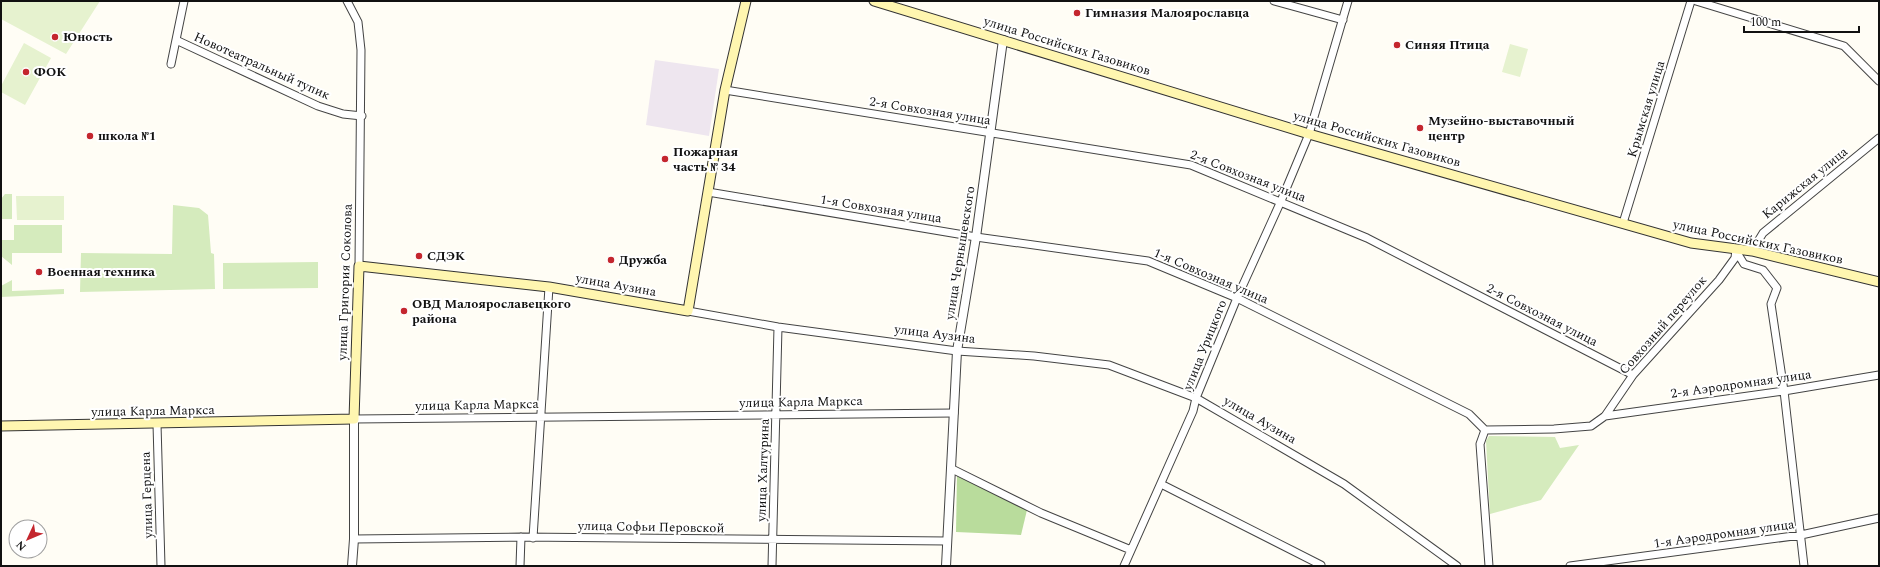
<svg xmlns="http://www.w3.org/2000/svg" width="1880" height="567" viewBox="0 0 1880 567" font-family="Spectral,serif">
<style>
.industrial{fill:#eee6ef}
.green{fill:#d5ebbd}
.forest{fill:#b9dc9c}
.pitch{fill:#e6f2cf}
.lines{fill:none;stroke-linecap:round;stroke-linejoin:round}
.minor-casing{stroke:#444;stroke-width:9}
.tertiary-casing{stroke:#444;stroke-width:10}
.secondary-casing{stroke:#333;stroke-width:11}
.minor{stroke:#fff;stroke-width:7}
.tertiary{stroke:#fff;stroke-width:8}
.secondary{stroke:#fff6b0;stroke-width:9}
.poi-dot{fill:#c4262e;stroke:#fff;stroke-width:1.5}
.labels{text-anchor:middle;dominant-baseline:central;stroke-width:4;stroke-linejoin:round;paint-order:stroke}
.poi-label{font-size:13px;font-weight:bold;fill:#111;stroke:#fff;text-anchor:start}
.street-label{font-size:13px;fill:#111;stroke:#fff}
</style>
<rect width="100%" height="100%" fill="#fffdf5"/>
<!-- industrial -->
<path class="industrial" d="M655,60L719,69L709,136L646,125Z"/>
<!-- green -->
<path class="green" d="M5,194H12V219H1V199Z
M173,205L199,208L208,215L211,253L214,254L215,289L80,292L81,253L172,254Z
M14,225H62V253H12V265L1,256V240H14Z
M318,262V288L223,289V263Z
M12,280V291L64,289V294L1,297V286Z
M1489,436L1555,437L1560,448L1579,445L1541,500L1490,514L1486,441Z"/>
<!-- forest -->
<path class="forest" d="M957,475L1027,510L1021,535L956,532Z"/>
<!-- pitch -->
<path class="pitch" d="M1,1H100L66,54L1,19Z
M24,43L51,58L25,105L1,92V86Z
M1510,44L1528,49L1520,77L1502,72Z
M16,196H64V220H17Z"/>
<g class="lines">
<!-- minor casing -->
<g class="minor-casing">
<path id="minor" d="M347,1L358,22L361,50L359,266
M1274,1L1343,20
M1696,1L1844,46L1879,81
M176,40L318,106L343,114L362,116
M171,64L184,1
M725,90L1191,165L1367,238L1633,375
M708,192L976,237L1148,261L1237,298L1469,414L1485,430L1554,429L1591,426L1605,416L1633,375L1719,280L1735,258L1736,249
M1623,223L1691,1
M1736,251L1744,264L1763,270L1777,288L1771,304L1784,391L1804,566
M1752,251L1763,233L1879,138
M688,311L778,327L957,351L1034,356L1109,365L1196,398L1344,484L1457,566
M1605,416L1784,391L1879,375
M354,419L954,413
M157,424L161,566
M1485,430L1480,444L1489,566
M952,469L1041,513L1131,550
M1161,484L1321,565
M533,538L549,287
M354,539L521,537L947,541
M520,566L521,537
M772,566L778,327
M1124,566L1193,411L1196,398L1237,298L1281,201L1309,134L1348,1
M1570,566L1801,535L1879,518"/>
</g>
<!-- tertiary casing -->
<g class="tertiary-casing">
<path id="tertiary" d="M352,566L354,539V419
M946,566L957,351L976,237L1003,40"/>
</g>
<!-- secondary casing -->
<g class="secondary-casing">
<path id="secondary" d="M874,1L1309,134L1691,243L1752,251L1879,282
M1,426L354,419L359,266L549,287L688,311L725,90L746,1"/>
</g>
<!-- minor -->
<use href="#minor" class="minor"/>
<!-- tertiary -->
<use href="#tertiary" class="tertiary"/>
<!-- secondary -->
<use href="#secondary" class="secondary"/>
</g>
<!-- markers -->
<g class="poi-dot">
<circle cx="1077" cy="13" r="4"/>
<circle cx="55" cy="37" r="4"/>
<circle cx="1397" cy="45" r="4"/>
<circle cx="26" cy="72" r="4"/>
<circle cx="1420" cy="128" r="4"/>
<circle cx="90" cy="136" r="4"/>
<circle cx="665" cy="159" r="4"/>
<circle cx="419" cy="256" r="4"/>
<circle cx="611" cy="260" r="4"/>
<circle cx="39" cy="272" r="4"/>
<circle cx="404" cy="311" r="4"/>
</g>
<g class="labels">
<!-- poi labels -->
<g class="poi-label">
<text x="1085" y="13">Гимназия Малоярославца</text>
<text x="63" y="37">Юность</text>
<text x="1405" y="45">Синяя Птица</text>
<text x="34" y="72">ФОК</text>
<text x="1428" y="121">Музейно-выставочный<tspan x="1428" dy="15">центр</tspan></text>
<text x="98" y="136">школа №1</text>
<text x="673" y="152">Пожарная<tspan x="673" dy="15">часть № 34</tspan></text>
<text x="427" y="256">СДЭК</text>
<text x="619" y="260">Дружба</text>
<text x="47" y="272">Военная техника</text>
<text x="412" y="304">ОВД Малоярославецкого<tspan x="412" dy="15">района</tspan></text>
</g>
<!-- street labels -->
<g class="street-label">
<text transform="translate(1067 46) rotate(17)">улица Российских Газовиков</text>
<text transform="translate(262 66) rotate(24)">Новотеатральный тупик</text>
<text transform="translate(1646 109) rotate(-73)">Крымская улица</text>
<text transform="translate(930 111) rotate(9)">2-я Совхозная улица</text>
<text transform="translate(1377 139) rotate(16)">улица Российских Газовиков</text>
<text transform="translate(1248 176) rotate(21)">2-я Совхозная улица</text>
<text transform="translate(1805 183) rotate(-39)">Карижская улица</text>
<text transform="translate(881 209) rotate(9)">1-я Совхозная улица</text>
<text transform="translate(1758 242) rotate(12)">улица Российских Газовиков</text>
<text transform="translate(960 253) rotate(-81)">улица Чернышевского</text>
<text transform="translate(1211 276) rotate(23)">1-я Совхозная улица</text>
<text transform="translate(345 282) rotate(-88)">улица Григория Соколова</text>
<text transform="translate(616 285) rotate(10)">улица Аузина</text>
<text transform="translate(1542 315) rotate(27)">2-я Совхозная улица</text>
<text transform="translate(1663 325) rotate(-49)">Совхозный переулок</text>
<text transform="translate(935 334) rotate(7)">улица Аузина</text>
<text transform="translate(1205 345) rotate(-68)">улица Урицкого</text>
<text transform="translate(1741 384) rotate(-8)">2-я Аэродромная улица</text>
<text transform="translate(801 402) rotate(-1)">улица Карла Маркса</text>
<text transform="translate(477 405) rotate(-1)">улица Карла Маркса</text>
<text transform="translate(153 411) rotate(-1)">улица Карла Маркса</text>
<text transform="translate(1260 420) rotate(30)">улица Аузина</text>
<text transform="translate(763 470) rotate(-88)">улица Халтурина</text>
<text transform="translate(147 495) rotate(-92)">улица Герцена</text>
<text transform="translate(651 527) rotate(1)">улица Софьи Перовской</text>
<text transform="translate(1724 534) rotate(-8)">1-я Аэродромная улица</text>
</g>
</g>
<!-- border -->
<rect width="1880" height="567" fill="none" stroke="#111111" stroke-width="4"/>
<!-- north arrow -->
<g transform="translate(28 539) rotate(226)"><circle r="19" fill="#ffffff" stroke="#a0a0a0"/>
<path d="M0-3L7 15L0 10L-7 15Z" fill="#c4262e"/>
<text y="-6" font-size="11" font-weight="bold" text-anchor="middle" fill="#111111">N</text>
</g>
<!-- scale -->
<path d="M1744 26v6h115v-6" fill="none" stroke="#111111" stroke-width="2"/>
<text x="1750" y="26" font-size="12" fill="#111111" stroke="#ffffff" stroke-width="3" paint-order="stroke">100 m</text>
</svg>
